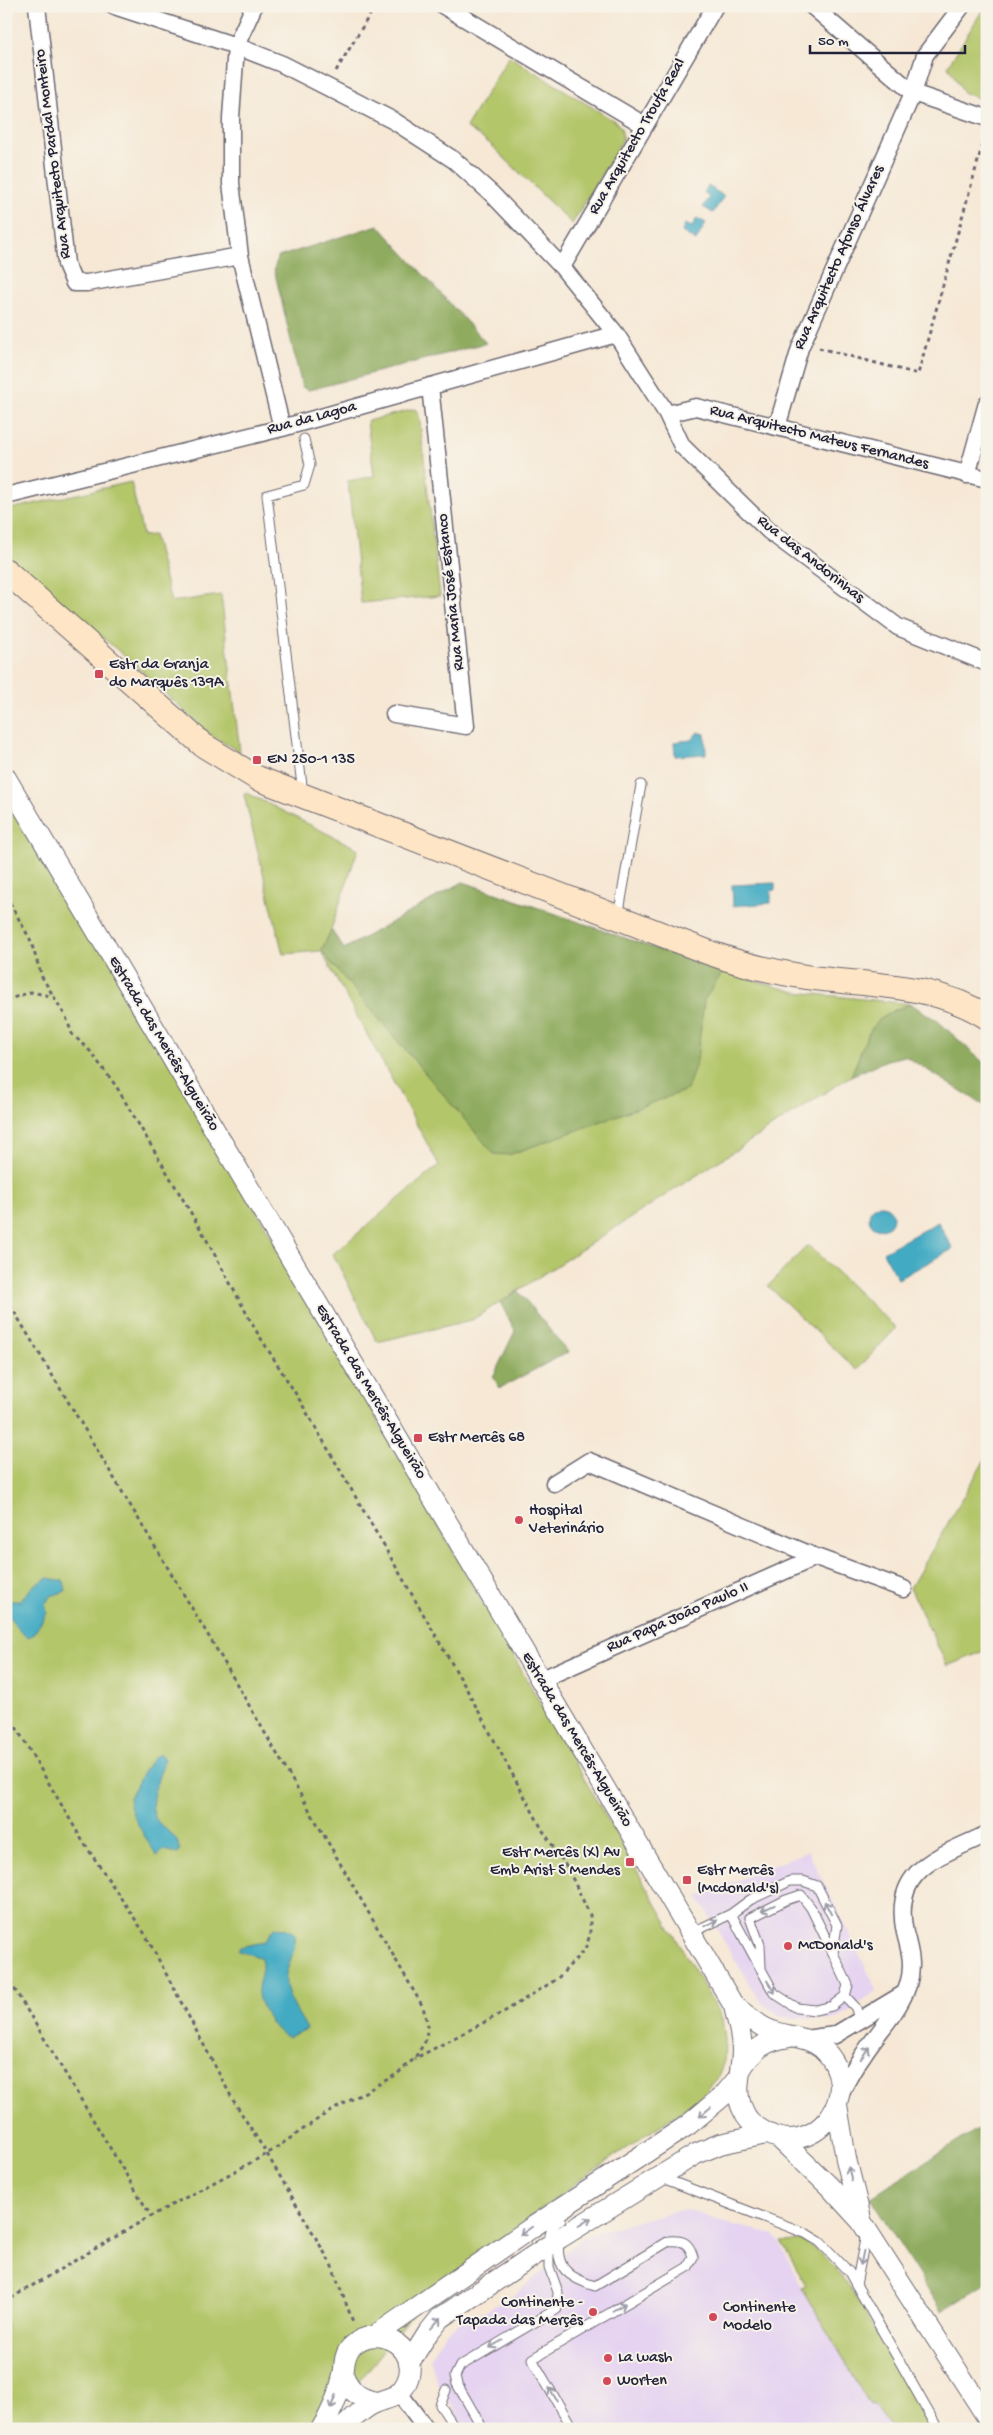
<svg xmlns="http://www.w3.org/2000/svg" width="993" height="2435" viewBox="0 0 993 2435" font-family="'Gochi Hand',sans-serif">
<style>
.built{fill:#e5d3f1}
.green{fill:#b4c66a;stroke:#6b7452}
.forest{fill:#8fab5e;stroke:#58664c}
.water{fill:#43abc3;stroke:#32667f}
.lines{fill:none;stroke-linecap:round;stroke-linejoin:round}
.service-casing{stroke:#6c6771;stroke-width:11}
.minor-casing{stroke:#6c6771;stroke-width:19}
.tertiary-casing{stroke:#6c6771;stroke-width:22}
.secondary-casing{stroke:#6c6771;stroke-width:26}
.path{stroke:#6c6771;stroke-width:3;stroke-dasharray:4 4;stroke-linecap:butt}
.service{stroke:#fff;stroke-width:9}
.minor{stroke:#fff;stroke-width:16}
.tertiary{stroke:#fff;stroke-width:20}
.secondary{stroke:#fde5c5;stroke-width:24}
.oneway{stroke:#9c9ca7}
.poi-dot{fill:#d1495b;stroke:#f7f3e8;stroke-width:2}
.labels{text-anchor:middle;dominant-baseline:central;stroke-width:4;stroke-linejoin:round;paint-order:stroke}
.street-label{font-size:16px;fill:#22223b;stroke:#f7f3e8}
.poi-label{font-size:16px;fill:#22223b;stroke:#f7f3e8;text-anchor:start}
</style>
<rect width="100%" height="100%" fill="#f7f3e8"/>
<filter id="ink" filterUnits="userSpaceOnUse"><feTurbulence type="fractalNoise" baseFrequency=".02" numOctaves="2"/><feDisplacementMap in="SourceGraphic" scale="10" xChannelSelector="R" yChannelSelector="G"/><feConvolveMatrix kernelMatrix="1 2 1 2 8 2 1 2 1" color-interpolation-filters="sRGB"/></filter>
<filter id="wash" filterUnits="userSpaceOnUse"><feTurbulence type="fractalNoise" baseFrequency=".0096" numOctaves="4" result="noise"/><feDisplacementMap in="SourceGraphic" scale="20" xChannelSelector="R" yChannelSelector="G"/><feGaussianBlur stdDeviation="1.12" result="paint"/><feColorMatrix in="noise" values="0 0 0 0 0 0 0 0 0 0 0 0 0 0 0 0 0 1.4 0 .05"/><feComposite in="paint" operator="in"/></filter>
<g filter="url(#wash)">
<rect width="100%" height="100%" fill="#f6e8d5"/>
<!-- built -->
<path class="built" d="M808,1851L877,1990L849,2011L833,2020L782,2017L764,2005L752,1989L698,1897Z
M678,2210L692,2211L728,2224L775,2234L802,2288L873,2403L892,2429H465L438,2383L430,2359L445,2332L469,2316L490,2309L518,2292L585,2236Z"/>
<!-- green -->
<path class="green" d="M985,6H987V101L964,93L948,66Z
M509,56L616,122L621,128L623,139L572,224L489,143L466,127Z
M415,409L419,415L440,596L361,603L348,481L374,476L367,421Z
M131,482L143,536L154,535L171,602L221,595L240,752L210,735L136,666L6,555V510Z
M6,776L722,2018L725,2040L724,2061L717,2079L697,2101L598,2167L433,2289L321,2429H6Z
M245,792L358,849L331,930L344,949L463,882L723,972L796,992L911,1004C866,1018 868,1037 851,1076L472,1320L377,1342L333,1254L439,1165L321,951L283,954L244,795Z
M808,1245L896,1328L857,1370L768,1286Z
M987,1456V1650L947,1666L910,1588Z
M803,2241L825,2256L849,2286L932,2429H892L873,2404L870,2405L802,2288L806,2285L781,2242Z"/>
<!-- forest -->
<path class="forest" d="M378,225L486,343L309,390L302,387L274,269L278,257Z
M463,882L723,972L704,1000L697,1060L687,1090L509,1155L494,1154L321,951L331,930L344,949Z
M911,1004L938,1021L987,1066V1107L905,1056L887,1060L851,1076C868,1037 866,1018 911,1004Z
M518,1291L568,1352L500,1388L493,1377L515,1331L500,1302Z
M987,2123V2283L942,2311L870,2198Z"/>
<!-- water -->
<path class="water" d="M708,186L724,196L713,213L703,207L709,197L704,193Z
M697,218L706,223L696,241L682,232L685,224L692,227Z
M698,732L705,734L706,754L675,756L674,742L691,740Z
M775,883V890L771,891V903L733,906L732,885Z
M869 1217a12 12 0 1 1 24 0a12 12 0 1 1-24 0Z
M938,1222L953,1249L898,1279L883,1252Z
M48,1578L64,1581L66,1591L51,1596L45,1604L47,1613L33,1635L28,1637C18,1633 6,1614 6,1603L9,1601H20L34,1585Z
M160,1754L164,1759C160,1779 142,1808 161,1825C170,1833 177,1837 180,1849L178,1854L165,1850L156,1856C147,1837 130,1818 129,1797C139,1785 145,1760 160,1754Z
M274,1928L287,1929L295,1934C297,1948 289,1961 286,1975C283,1993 299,2014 307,2029L289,2037C278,2037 262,2010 259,1999C254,1985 267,1970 260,1957L238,1951L240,1947L264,1942Z"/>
</g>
<g filter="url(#ink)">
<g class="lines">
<!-- service casing -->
<g class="service-casing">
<path id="service" d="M303,794L267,495L304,485L310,465L304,439
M618,917L641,785
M691,1933L731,1914L750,1900L790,1881H803L817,1886L837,1925L833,1953L848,1985L845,1996L832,2006L816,2010L797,2008L774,1993L731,1914
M761,1967L760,1945L750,1918L786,1900L801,1895L811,1908L833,1953
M845,1996L856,2008L859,2021
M660,2177L805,2233L820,2242L849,2272L938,2429
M559,2241C555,2269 570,2278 595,2286L669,2241C684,2240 689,2243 693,2257L688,2267L532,2359L573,2429
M856,2285L866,2234
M446,2390L440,2405L456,2429
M483,2429L457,2384L455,2376L460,2366L557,2309L558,2292L549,2267V2239L552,2227L561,2219"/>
</g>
<!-- minor casing -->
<g class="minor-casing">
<path id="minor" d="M37,6L66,264L74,283H87L240,256
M114,6L236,46L282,64L394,121L454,160L492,194L562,267L616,334L667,414L682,446L769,531L898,627L987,663
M254,6L236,46L231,118V183L240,256L282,428
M444,6L644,125
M812,6L913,93L987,118
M562,267L715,6
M667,414L696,407L987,479
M777,427L800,348L913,93L925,55L962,6
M967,475L987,403
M6,496L282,428L616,334
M394,714L466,726L430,386
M554,1483L589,1461L816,1557
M540,1680L816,1557L904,1589
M805,2039L835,2035L905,1993
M840,2094C847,2081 854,2067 863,2055C878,2031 899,2012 908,1985C914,1966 910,1951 905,1933C891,1868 939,1857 987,1834
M399,2393L426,2429"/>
</g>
<!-- tertiary casing -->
<g class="tertiary-casing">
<path id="tertiary" d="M6,778L734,2006C737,2020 742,2035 742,2050C742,2071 733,2091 743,2110C746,2118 753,2125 760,2129C812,2166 870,2091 822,2048C806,2035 783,2037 765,2028C754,2022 744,2013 734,2006
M741,2069C753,2049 766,2040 789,2037
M837,2105L846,2159L861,2219
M779,2138L829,2186L861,2221L987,2417
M376,2335L531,2228L688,2125L724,2095L739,2077
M409,2363L428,2333L440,2318L560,2238L696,2154L720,2144L766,2134
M343,2375C351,2392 358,2398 376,2402
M321,2429C331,2414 339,2393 343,2376C345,2366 343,2356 351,2347C380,2318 426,2353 404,2387C397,2398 387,2398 375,2403C363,2408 352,2419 342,2429"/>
</g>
<!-- secondary casing -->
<g class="secondary-casing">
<path id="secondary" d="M6,571L203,745L257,778L710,953C741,964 773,972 806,977C868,986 932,982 987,1017"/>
</g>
<!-- path -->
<path class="path" d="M336,71L375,6
M819,348L918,374L985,136
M6,896L30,939L42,977L66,1017L72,1034L90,1051L116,1086L204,1235L255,1329L299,1399L466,1688L543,1831L567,1867L590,1915V1935L585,1949L557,1979L502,2013L414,2059
M6,1000L31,992L51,996
M6,1298L220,1655L423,2007L428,2026L425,2042L414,2059L397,2074L324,2115L267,2154L151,2216L6,2301
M6,1705L13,1722L82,1840L145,1934L233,2100L267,2154L331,2264L353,2322
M6,1975L151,2216"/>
<!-- service -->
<use href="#service" class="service"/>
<!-- minor -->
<use href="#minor" class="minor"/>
<!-- tertiary -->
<use href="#tertiary" class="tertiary"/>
<!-- secondary -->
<use href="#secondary" class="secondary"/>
</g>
<!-- one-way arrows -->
<defs><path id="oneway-shaft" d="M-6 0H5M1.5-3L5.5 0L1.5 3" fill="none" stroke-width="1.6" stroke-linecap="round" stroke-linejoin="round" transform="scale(1.25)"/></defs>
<g class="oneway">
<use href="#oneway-shaft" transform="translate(768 1908) rotate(155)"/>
<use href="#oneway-shaft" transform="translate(828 1908) rotate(-117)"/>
<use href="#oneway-shaft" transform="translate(711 1923) rotate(-26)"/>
<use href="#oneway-shaft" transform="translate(771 1987) rotate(58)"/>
<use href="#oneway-shaft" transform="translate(865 2053) rotate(-55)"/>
<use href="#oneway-shaft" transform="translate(705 2112) rotate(140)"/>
<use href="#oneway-shaft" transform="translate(850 2174) rotate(-104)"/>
<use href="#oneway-shaft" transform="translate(585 2222) rotate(-32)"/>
<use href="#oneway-shaft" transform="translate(526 2231) rotate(145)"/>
<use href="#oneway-shaft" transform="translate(862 2258) rotate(101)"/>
<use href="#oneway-shaft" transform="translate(619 2307) rotate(-30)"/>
<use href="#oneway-shaft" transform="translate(436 2323) rotate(-48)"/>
<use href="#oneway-shaft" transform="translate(496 2344) rotate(150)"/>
<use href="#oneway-shaft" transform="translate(553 2394) rotate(-121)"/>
<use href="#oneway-shaft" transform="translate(333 2402) rotate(110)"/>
</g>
</g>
<!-- markers -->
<g class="poi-dot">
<rect x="94" y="669" width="10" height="10" rx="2.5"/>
<rect x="252" y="755" width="10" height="10" rx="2.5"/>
<rect x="413" y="1433" width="10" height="10" rx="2.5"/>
<circle cx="519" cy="1520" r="5"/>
<rect x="625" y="1857" width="10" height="10" rx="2.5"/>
<rect x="682" y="1875" width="10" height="10" rx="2.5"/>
<circle cx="788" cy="1946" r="5"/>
<circle cx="593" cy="2312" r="5"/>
<circle cx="713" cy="2317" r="5"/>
<circle cx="608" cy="2358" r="5"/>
<circle cx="607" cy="2381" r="5"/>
</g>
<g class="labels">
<!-- street labels -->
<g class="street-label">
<text transform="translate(638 137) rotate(-60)">Rua Arquitecto Troufa Real</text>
<text transform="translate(54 154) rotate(-97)">Rua Arquitecto Pardal Monteiro</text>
<text transform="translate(840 258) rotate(-66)">Rua Arquitecto Afonso Álvares</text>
<text transform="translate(312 419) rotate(-15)">Rua da Lagoa</text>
<text transform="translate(819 438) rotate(14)">Rua Arquitecto Mateus Fernandes</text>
<text transform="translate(810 560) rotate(38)">Rua das Andorinhas</text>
<text transform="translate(452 592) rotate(-96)">Rua Maria José Estanco</text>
<text transform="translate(163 1044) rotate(59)">Estrada das Mercês-Algueirão</text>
<text transform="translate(370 1392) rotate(59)">Estrada das Mercês-Algueirão</text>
<text transform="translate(678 1618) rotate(-24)">Rua Papa João Paulo II</text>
<text transform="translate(576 1740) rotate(59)">Estrada das Mercês-Algueirão</text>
</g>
<!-- poi labels -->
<g class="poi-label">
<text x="109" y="665">Estr da Granja<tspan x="109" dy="18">do Marquês 139A</tspan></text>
<text x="267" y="760">EN 250-1 135</text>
<text x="428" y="1438">Estr Mercês 68</text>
<text x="529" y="1511">Hospital<tspan x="529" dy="18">Veterinário</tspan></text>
<text x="620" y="1853" text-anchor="end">Estr Mercês (X) Av<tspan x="620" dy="18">Emb Arist S Mendes</tspan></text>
<text x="697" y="1871">Estr Mercês<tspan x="697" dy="18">(Mcdonald's)</tspan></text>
<text x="798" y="1946">McDonald's</text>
<text x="583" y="2303" text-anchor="end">Continente -<tspan x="583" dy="18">Tapada das Merçês</tspan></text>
<text x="723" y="2308">Continente<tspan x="723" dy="18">Modelo</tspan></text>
<text x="618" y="2358">La wash</text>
<text x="617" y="2381">Worten</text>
</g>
</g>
<!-- margin -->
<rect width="993" height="2435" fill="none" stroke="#f7f3e8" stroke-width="25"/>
<!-- scale -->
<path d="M810 45v8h155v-8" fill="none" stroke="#22223b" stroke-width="2.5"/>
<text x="818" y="45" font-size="15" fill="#22223b" stroke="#f7f3e8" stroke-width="4" paint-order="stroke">50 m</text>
</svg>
